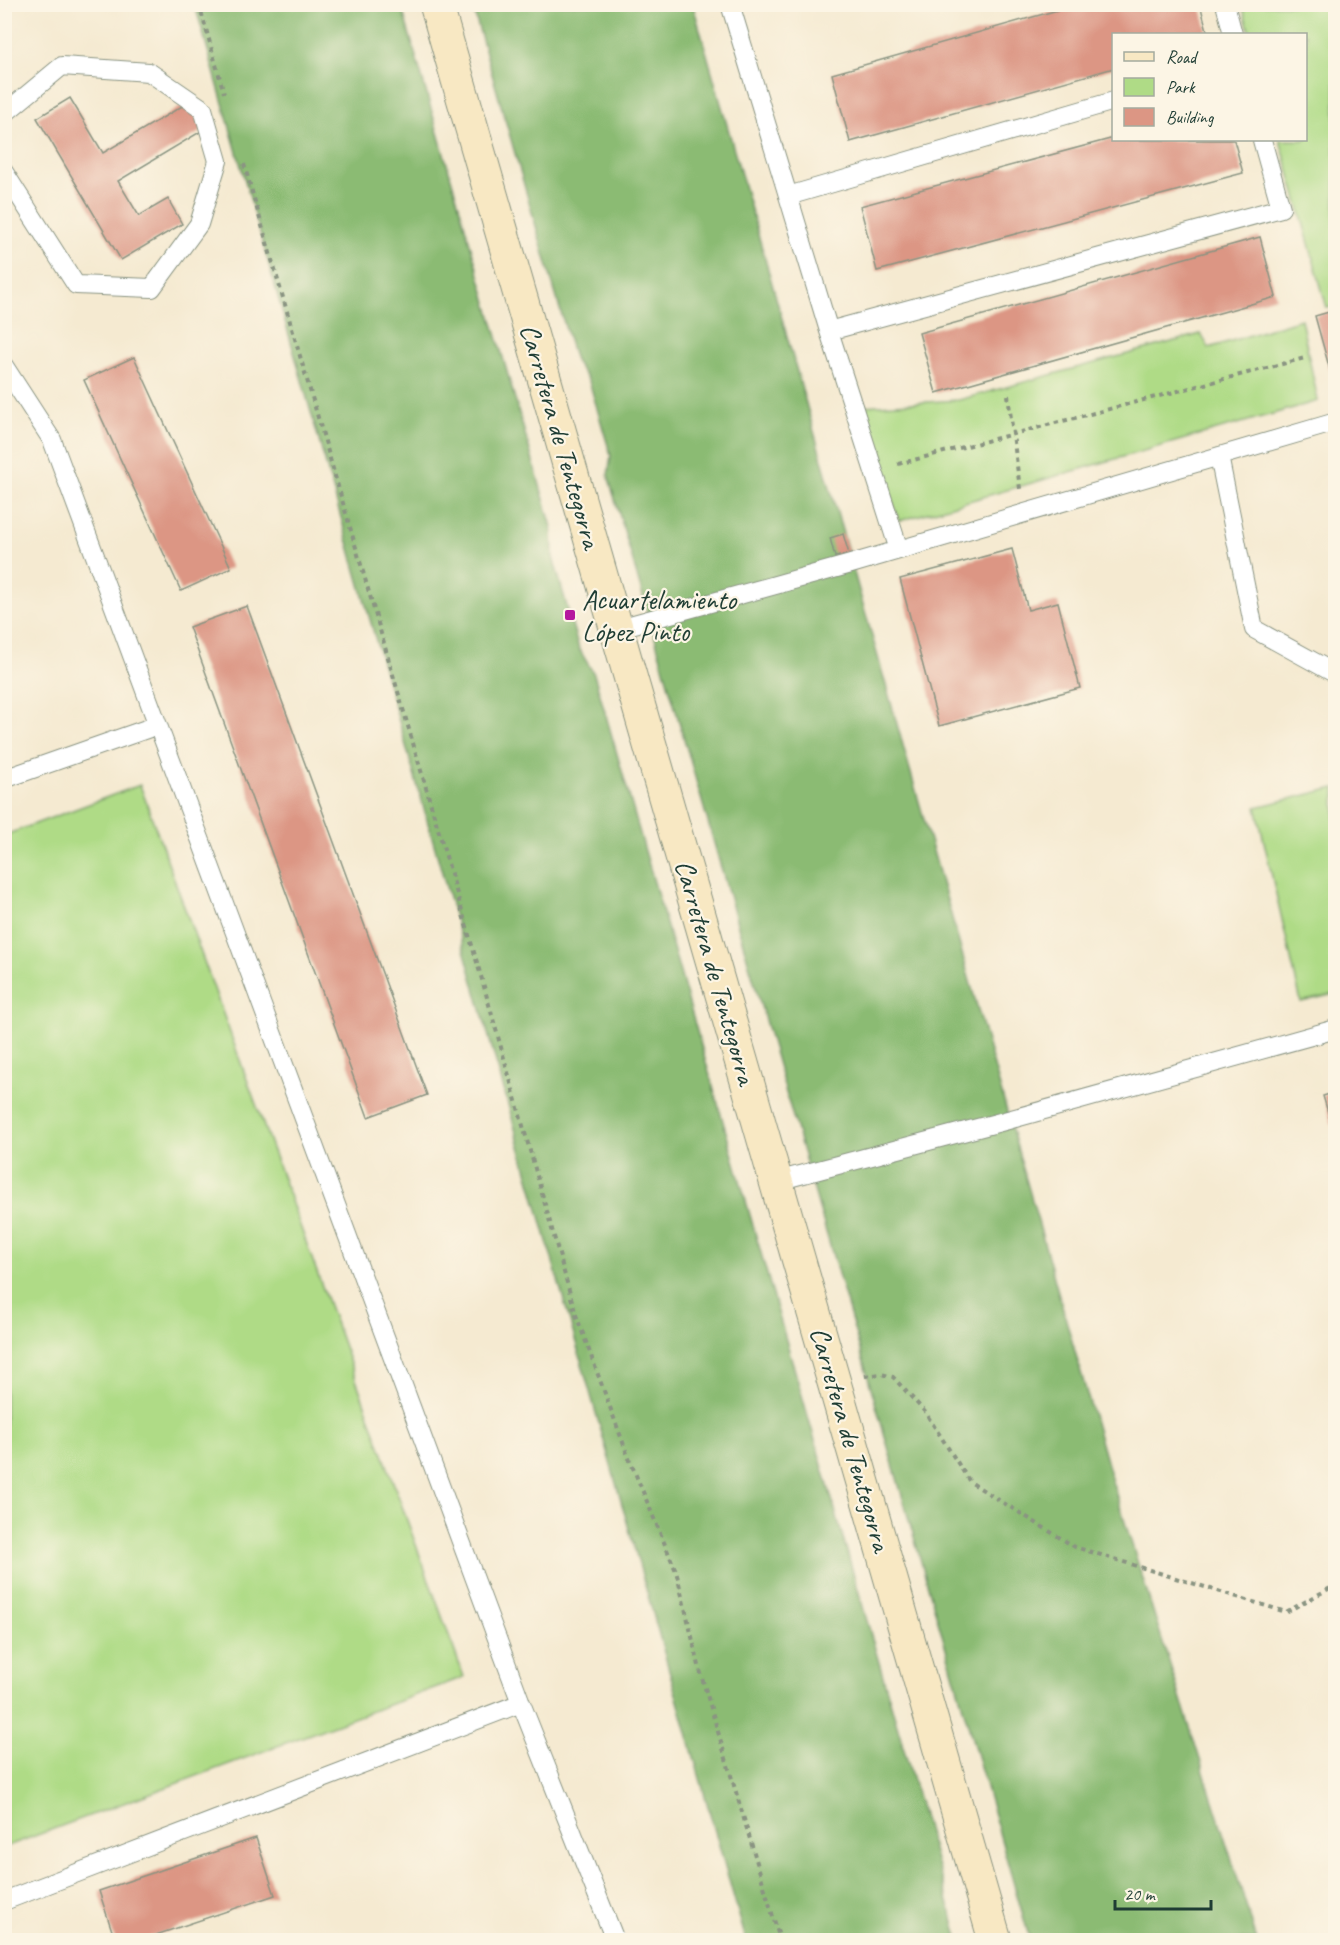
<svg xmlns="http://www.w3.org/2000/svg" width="1340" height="1945" viewBox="0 0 1340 1945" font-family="Caveat,sans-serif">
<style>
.green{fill:#afdb86;stroke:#678c5d;stroke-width:1.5}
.forest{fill:#8bbb73;stroke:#557c54;stroke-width:1.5}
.building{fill:#dc9684}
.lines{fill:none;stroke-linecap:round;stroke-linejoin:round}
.service-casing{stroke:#8a9482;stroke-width:20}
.secondary-casing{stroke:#8a9482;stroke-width:35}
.path{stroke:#8a9482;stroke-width:4;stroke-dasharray:4.5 4.5;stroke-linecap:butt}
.service{stroke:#fff;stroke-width:18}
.secondary{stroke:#f8e8c3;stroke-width:33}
.poi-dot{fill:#b5179e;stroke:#fcf5e5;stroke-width:2}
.labels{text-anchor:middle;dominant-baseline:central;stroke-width:4.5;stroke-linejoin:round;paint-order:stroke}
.street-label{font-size:28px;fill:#1f3d34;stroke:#fcf5e5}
.poi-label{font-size:28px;fill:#1f3d34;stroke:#fcf5e5;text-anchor:start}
</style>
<rect width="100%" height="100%" fill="#fcf5e5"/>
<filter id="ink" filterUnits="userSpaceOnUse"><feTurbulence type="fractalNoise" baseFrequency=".0167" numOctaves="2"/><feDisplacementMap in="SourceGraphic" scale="12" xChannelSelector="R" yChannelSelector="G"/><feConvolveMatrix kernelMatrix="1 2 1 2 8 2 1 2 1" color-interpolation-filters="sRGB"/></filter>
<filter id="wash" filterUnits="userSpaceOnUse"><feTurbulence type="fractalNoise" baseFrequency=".008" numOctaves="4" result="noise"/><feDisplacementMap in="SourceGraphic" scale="24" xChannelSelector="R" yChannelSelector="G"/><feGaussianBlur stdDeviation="1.35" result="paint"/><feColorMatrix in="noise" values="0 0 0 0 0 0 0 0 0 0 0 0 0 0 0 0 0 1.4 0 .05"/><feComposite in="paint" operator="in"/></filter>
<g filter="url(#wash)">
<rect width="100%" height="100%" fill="#f5ead1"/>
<!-- green -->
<path class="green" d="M1242,5H1335V306L1327,308L1280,140H1306V34H1250Z
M1301,319L1318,401L899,521L863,406L959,400L1201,334L1209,348Z
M140,785L464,1677L5,1847V835Z
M1335,788V994L1301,1002L1256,807Z"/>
<!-- forest -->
<path class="forest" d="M195,5H401L552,527L553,557L579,649L594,674L959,1940H746Z
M472,5H693L1110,1475L1257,1940H1030L608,475L611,456L589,381L575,361Z"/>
<g id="blocks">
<!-- building -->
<path class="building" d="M1079,4H1200L1208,34H1114V68L850,142L832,74Z
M70,98L103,153L189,102L205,129L118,181L139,216L168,199L182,224L121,260L37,118Z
M1114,138V140H1234L1243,173L877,271L860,206Z
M1260,237L1276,297L936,393L919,333Z
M1336,310V380L1333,381L1315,316Z
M134,357L231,568L181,591L84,380Z
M843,534L849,554L835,557L830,538Z
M1012,549L1028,610L1058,602L1080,688L939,726L900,579Z
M247,606L427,1095L368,1117L189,627Z
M1336,1092V1135H1335L1323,1096Z
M256,1838L275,1895L141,1940H115L99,1891Z"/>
</g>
</g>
<g filter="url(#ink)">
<use href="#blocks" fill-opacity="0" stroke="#8a9482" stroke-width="1.5"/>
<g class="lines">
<!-- service casing -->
<g class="service-casing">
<path id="service" d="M730,4L829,331L899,550
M1225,4L1233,34
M4,114L62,66L149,72L203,109L218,161L199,224L152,288L76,285L4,172
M788,196L1114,101
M829,331L1281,208L1262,140
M4,366L52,440L521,1703L615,1940
M1219,456L1254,629L1336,674
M616,629L851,564L1336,422
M4,779L158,725
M777,1181L1008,1120L1336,1029
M4,1901L521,1703"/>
</g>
<!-- secondary casing -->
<g class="secondary-casing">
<path id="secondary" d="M436,4L995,1940"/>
</g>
<!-- path -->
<path class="path" d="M199,4L224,93
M244,164L483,983L576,1315L628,1456L676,1571L702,1678L780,1940
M1008,395L1020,489
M898,464L1305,358
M865,1376L881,1374L893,1377L925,1412L970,1482L1075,1547L1286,1612L1336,1585"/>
<!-- service -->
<use href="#service" class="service"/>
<!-- secondary -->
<use href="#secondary" class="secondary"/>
</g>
</g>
<!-- markers -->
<rect class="poi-dot" x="564" y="609" width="12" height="12" rx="3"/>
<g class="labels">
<!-- street labels -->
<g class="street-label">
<text transform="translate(561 436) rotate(74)">Carretera de Tentegorra</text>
<text transform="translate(716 972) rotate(74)">Carretera de Tentegorra</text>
<text transform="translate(851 1439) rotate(74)">Carretera de Tentegorra</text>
</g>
<!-- poi labels -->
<g class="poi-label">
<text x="582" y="599">Acuartelamiento<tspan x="582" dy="32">López Pinto</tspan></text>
</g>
</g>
<!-- margin -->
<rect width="1340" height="1945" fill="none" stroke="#fcf5e5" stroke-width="24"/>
<!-- legend -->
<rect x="1112" y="33" width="195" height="108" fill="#fcf5e5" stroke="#a4ab9e" stroke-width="1.5"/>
<rect x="1124" y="52" width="30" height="9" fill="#f8e8c3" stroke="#a4ab9e" stroke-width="1.5"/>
<text x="1166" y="63" font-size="18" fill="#1f3d34">Road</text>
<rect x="1124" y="78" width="30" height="18" fill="#afdb86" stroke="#a4ab9e" stroke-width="1.5"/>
<text x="1166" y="93" font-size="18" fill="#1f3d34">Park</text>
<rect x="1124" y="108" width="30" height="18" fill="#dc9684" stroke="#a4ab9e" stroke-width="1.5"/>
<text x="1166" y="123" font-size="18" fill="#1f3d34">Building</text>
<!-- scale -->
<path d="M1115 1900v9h96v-9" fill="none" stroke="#1f3d34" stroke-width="3"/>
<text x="1124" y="1900" font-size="18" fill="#1f3d34" stroke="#fcf5e5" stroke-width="4.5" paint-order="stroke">20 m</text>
</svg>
